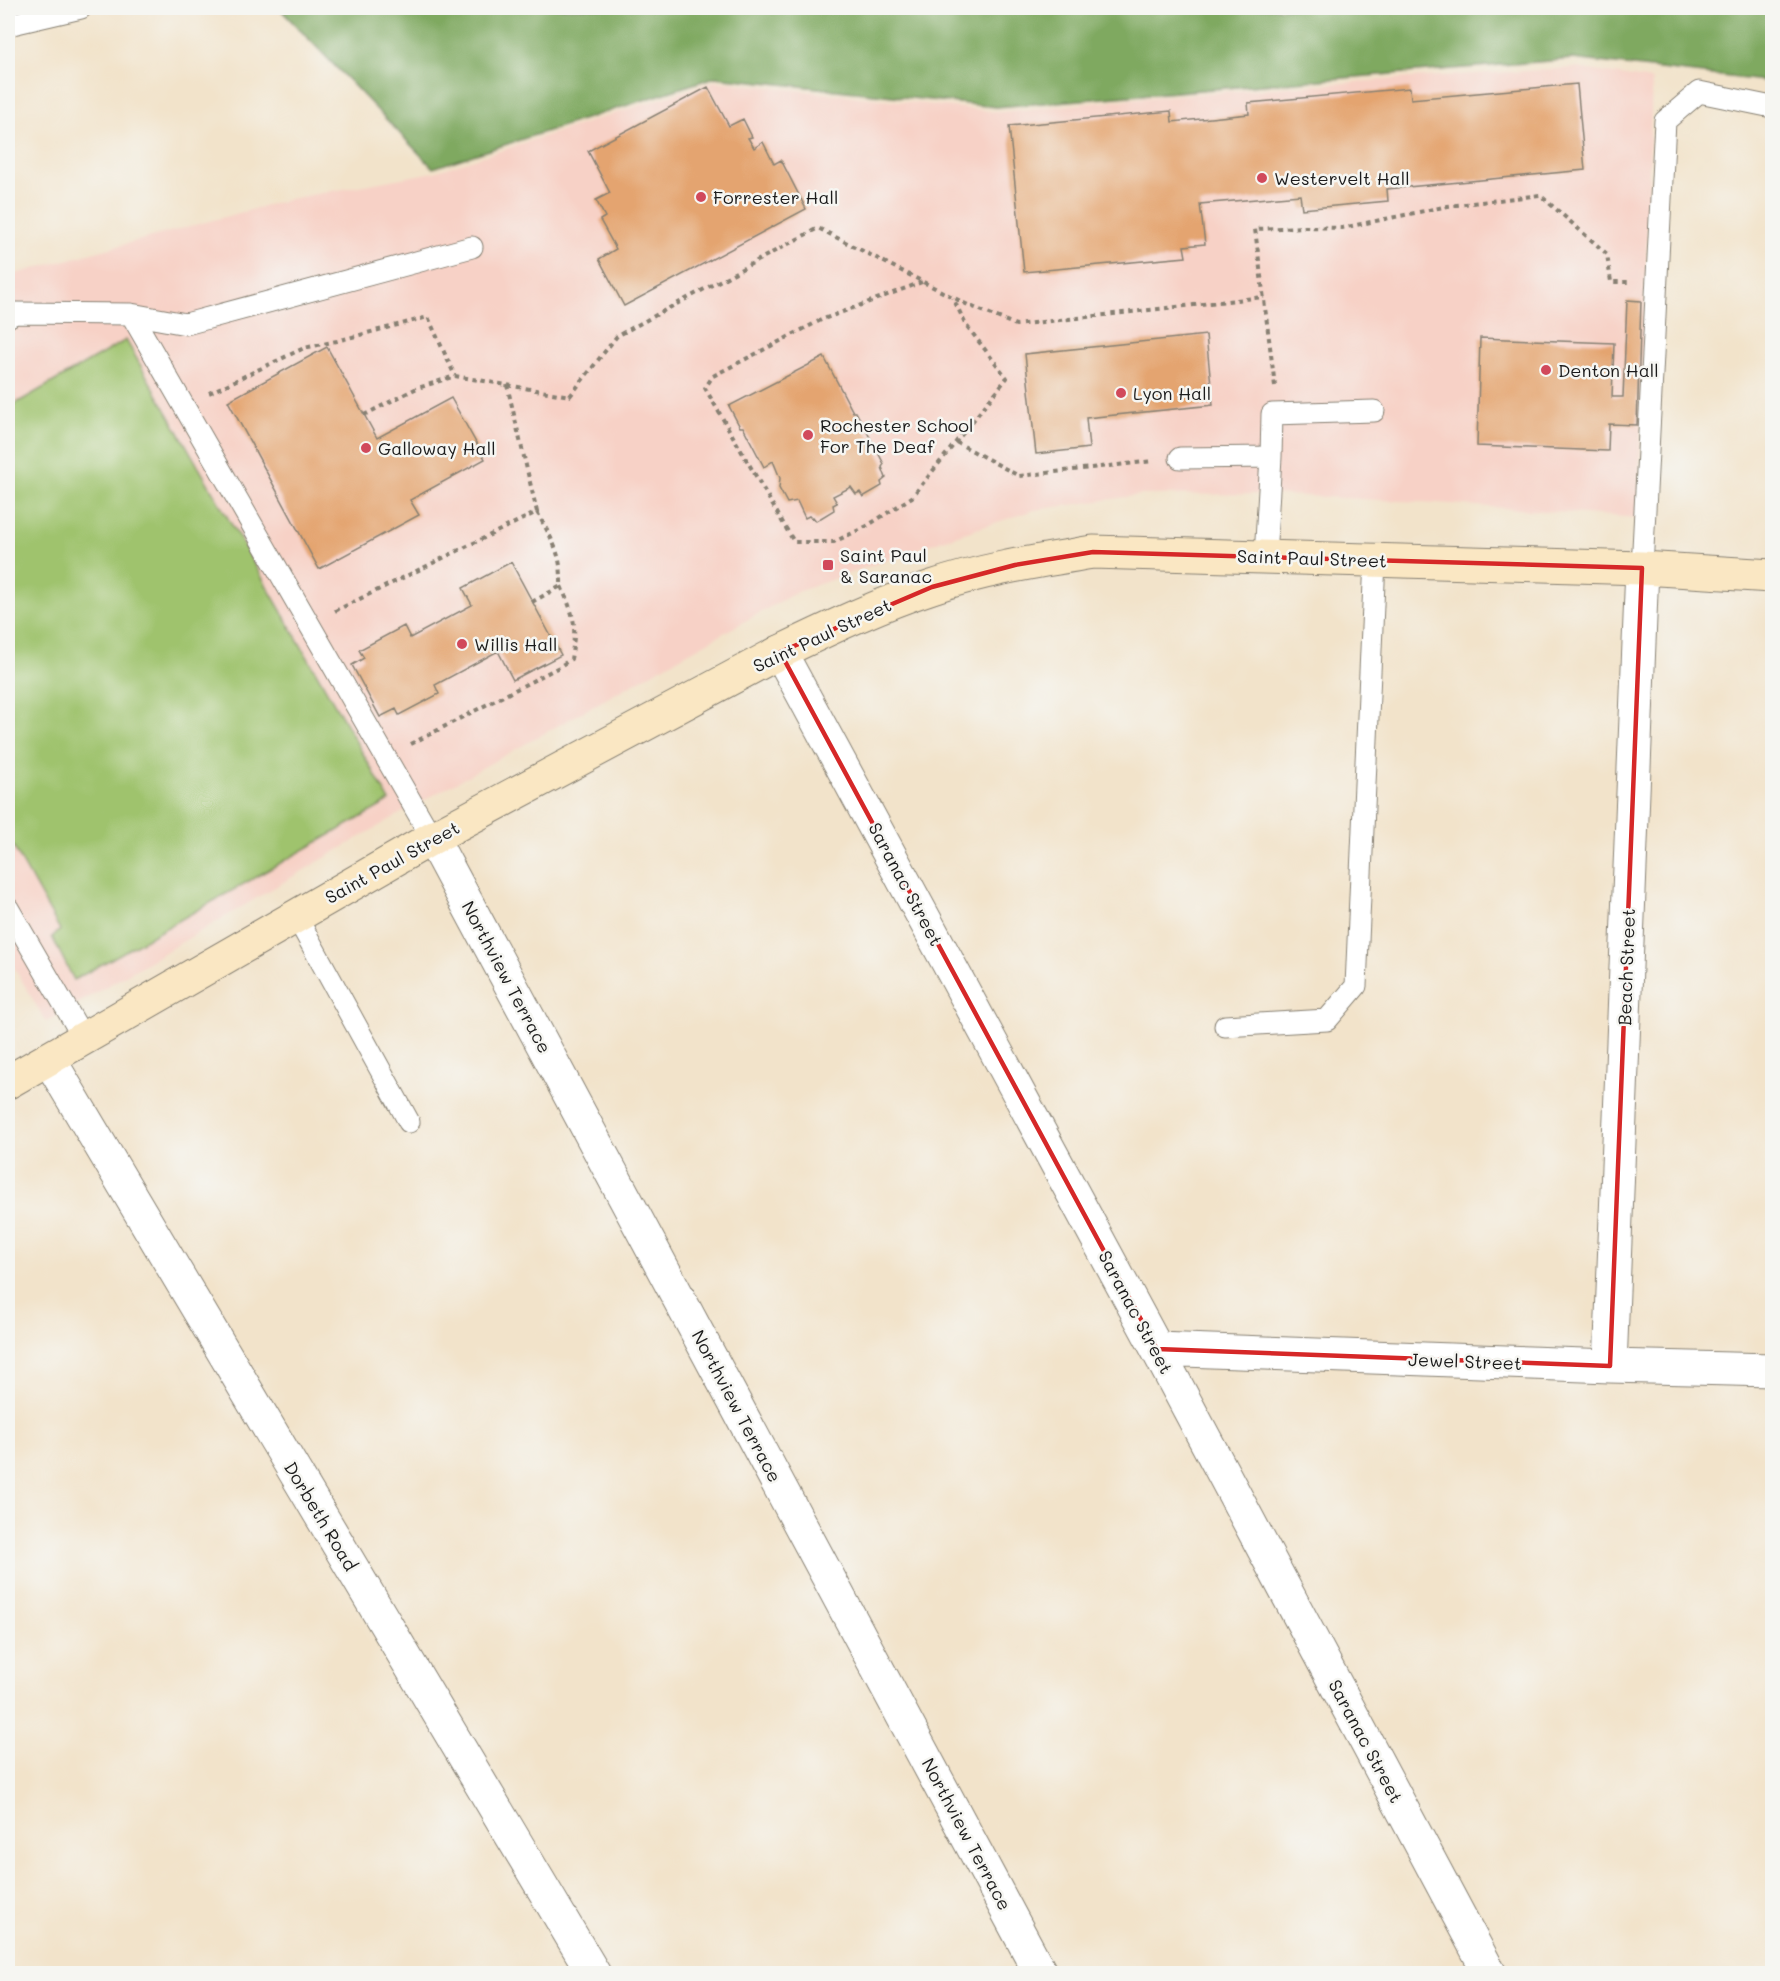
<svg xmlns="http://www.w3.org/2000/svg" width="1780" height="1981" viewBox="0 0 1780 1981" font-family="Mali,sans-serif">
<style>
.built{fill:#f7d1c6}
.green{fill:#9fc36d;stroke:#5e7044;stroke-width:1.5}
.forest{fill:#7fa960;stroke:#4e623e;stroke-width:1.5}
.building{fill:#e4a470}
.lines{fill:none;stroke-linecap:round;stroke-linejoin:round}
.service-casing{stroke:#878073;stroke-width:23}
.minor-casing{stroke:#878073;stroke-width:35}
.secondary-casing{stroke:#878073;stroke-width:35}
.path{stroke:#878073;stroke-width:4;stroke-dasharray:4.5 4.5;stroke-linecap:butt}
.service{stroke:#fff;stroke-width:21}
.minor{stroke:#fff;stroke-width:33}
.secondary{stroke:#fae7c3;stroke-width:33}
.marked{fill:none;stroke:#d62828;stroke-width:4.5;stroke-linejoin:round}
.poi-dot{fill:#d1495b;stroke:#f6f6f2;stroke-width:2}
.labels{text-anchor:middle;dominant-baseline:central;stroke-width:5;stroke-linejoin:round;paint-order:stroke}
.poi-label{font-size:18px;fill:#1c1c1c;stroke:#f6f6f2;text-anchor:start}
.street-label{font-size:18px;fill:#1c1c1c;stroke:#f6f6f2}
</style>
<rect width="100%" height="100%" fill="#f6f6f2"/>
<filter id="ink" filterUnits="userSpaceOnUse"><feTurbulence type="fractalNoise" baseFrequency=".0167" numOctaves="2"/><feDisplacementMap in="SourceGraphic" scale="12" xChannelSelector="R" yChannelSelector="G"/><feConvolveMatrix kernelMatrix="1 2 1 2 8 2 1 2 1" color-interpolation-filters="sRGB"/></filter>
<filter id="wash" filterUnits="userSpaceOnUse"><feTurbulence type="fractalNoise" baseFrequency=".008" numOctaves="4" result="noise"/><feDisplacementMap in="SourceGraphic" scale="24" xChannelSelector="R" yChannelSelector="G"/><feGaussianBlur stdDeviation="1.35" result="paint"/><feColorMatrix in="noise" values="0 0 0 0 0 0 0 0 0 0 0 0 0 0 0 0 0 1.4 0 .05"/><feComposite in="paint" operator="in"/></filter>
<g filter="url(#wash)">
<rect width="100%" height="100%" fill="#f2e3ca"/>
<!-- built -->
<path class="built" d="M1576,68L1652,80L1638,518L1438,503L1268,494L1140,495L1034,510L940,541L797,592L396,816L46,1022L8,957V276L290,199L434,172L715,81L1000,112L1140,98L1408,78Z"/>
<!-- green -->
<path class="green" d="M126,340L390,801L74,980L52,937L60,930L8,837V408Z"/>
<!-- forest -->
<path class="forest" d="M279,8H1772V82L1573,59L996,107L715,77L433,168Z"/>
<g id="blocks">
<!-- building -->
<path class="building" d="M1577,84L1585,170L1387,189L1388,201L1302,209L1300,195L1200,204L1205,244L1184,246L1186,257L1024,272L1009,126L1171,111L1172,122L1249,114L1248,103L1410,88L1411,99Z
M708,87L729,126L743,119L752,137L748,138L754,148L763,142L774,164L781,160L806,209L624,306L599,259L616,249L600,220L605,217L596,200L610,193L588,151Z
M1627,300L1641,301L1637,425L1609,424L1608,451L1477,446L1480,338L1614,343L1612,397H1623Z
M1206,335L1213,405L1086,418L1089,448L1036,454L1025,354Z
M327,347L377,438L451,398L485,459L410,500L419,515L319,569L228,401Z
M824,357L853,412H856L867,432L884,464L882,467L886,478L881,482L882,486L863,497L860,492L856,494L851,487L833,496L837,503L833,505L834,510L816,521L813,517L811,518L809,516L805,518L797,501L787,503L779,488L780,478L773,461L764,467L743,427H740L729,406Z
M511,562L561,655L513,680L498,651L435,685L439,694L399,715L396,709L380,717L352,665L364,658L359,650L404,626L410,638L472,605L463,588Z"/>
</g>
</g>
<g filter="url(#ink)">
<use href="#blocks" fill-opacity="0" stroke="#878073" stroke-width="1.5"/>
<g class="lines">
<!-- service casing -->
<g class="service-casing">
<path id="service" d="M8,25L81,8
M131,314L432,838
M8,317L15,313L131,314L186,324L472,247
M1180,458L1271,457L1272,414L1374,411
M1265,557L1271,457
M1642,568L1665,121L1699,92L1772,107
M8,908L84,1039
M296,916L409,1122
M1225,1026L1327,1020L1356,986L1375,560"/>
</g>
<!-- minor casing -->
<g class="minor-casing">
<path id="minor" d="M780,652L1157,1349L1490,1974
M432,838L1041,1974
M49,1059L594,1974
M1157,1349L1610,1366L1772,1370
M1610,1366L1642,568"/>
</g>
<!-- secondary casing -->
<g class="secondary-casing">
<path id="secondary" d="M8,1082L432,838L780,652C830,628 880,604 932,587C984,569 1039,561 1093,552L1642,568L1772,576"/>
</g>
<!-- path -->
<path class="path" d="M922,282L821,320L713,376L705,388L794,542H834L867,526L912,497L1007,378L966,325L953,298
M1275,386L1255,229L1305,227L1342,228L1448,206L1540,195L1607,254L1611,282H1628
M209,393L304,348L337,341L428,317L455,376
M364,415L415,389L455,376L570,396L617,336L818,228L968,305L1016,325L1264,297
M956,442L1019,476L1153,461
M532,602L561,586C562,553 552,540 537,512
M335,611L537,512L507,385
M411,744L559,667L571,659C577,624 575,618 561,586"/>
<!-- service -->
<use href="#service" class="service"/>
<!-- minor -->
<use href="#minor" class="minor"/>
<!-- secondary -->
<use href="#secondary" class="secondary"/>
</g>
</g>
<!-- marked area -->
<path class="marked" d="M1093,552L1642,568L1610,1366L1157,1349L780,652L932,587L1015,565Z"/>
<!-- markers -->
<g class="poi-dot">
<circle cx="1262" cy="178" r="6"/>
<circle cx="701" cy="197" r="6"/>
<circle cx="1546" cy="370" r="6"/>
<circle cx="1121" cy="393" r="6"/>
<circle cx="808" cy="435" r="6"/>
<circle cx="366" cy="448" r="6"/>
<rect x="822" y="559" width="12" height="12" rx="3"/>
<circle cx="462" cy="644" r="6"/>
</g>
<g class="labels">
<!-- poi labels -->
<g class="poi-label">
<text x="1274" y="178">Westervelt Hall</text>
<text x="713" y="197">Forrester Hall</text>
<text x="1558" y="370">Denton Hall</text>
<text x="1133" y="393">Lyon Hall</text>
<text x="820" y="425">Rochester School<tspan x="820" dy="21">For The Deaf</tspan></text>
<text x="378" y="448">Galloway Hall</text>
<text x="840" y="555">Saint Paul<tspan x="840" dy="21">&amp; Saranac</tspan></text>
<text x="474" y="644">Willis Hall</text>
</g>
<!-- street labels -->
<g class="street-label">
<text transform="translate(1312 558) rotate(2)">Saint Paul Street</text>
<text transform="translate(822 635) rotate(-25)">Saint Paul Street</text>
<text transform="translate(392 862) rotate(-29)">Saint Paul Street</text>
<text transform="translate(906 884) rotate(62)">Saranac Street</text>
<text transform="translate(1626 967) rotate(-88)">Beach Street</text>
<text transform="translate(507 977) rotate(62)">Northview Terrace</text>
<text transform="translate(1136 1312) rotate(62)">Saranac Street</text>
<text transform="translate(1465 1361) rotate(2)">Jewel Street</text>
<text transform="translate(737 1406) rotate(62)">Northview Terrace</text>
<text transform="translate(321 1516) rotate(59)">Dorbeth Road</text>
<text transform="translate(1366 1741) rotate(62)">Saranac Street</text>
<text transform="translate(967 1834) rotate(62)">Northview Terrace</text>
</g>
</g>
<!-- margin -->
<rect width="1780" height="1981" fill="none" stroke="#f6f6f2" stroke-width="30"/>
</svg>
